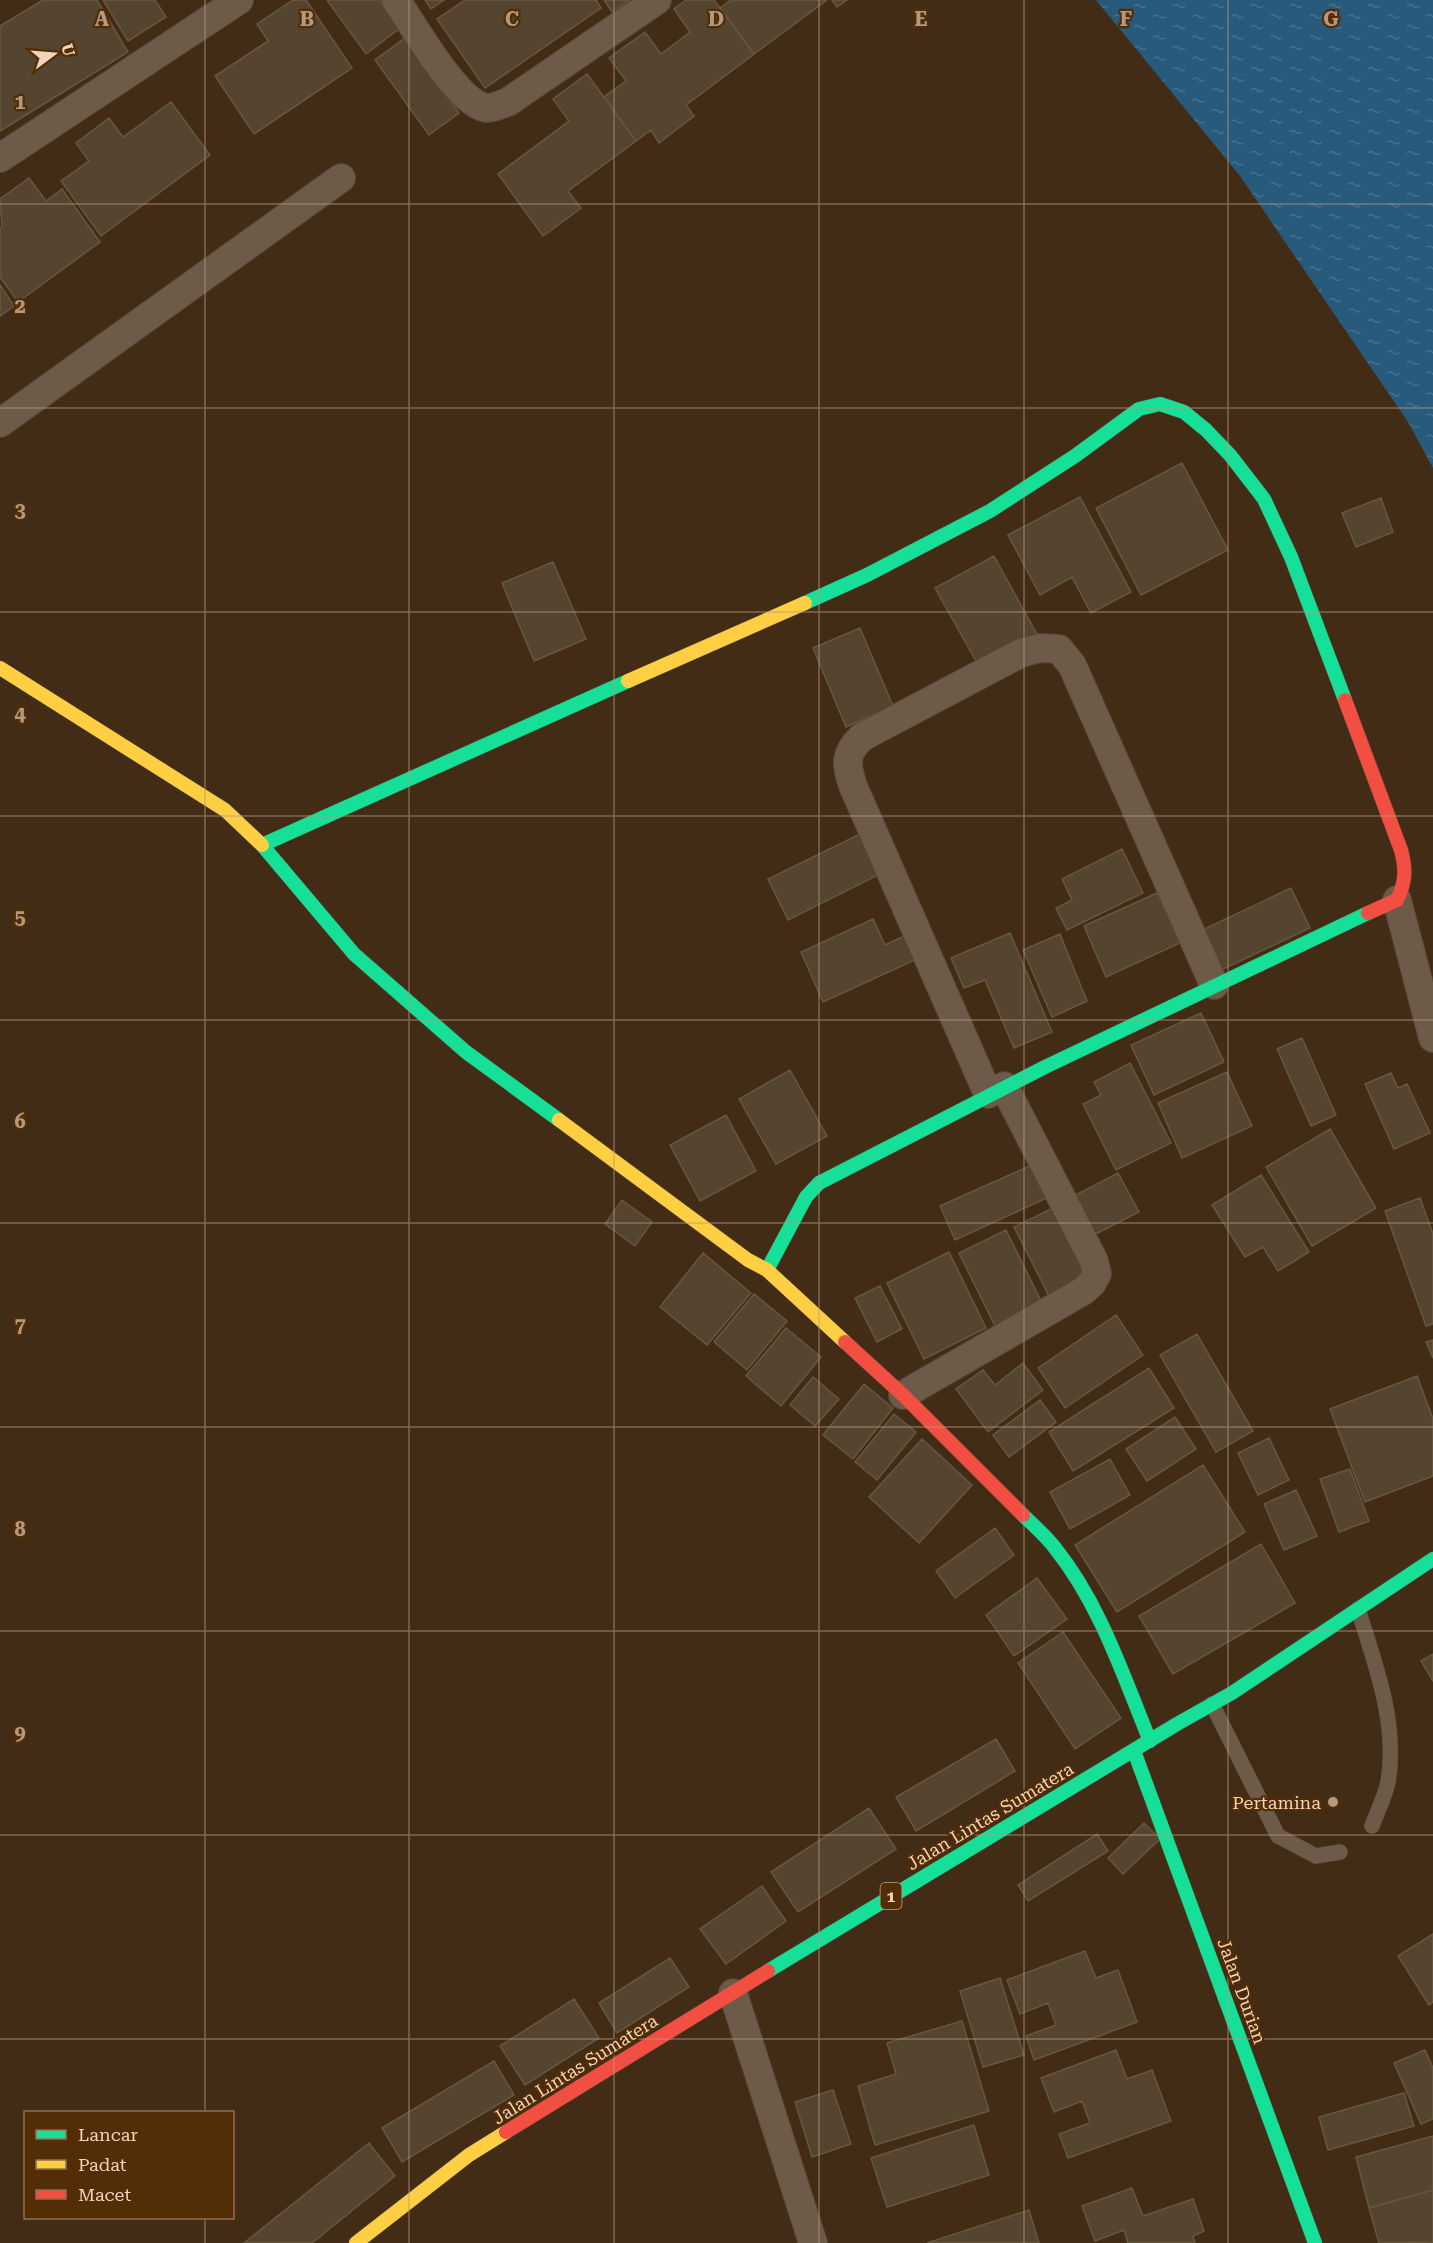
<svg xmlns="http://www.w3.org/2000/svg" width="1433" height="2243" viewBox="0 0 1433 2243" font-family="'Roboto Serif',serif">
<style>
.water{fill:url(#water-ripples)}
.building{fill:#544430;stroke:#685740;stroke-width:1.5}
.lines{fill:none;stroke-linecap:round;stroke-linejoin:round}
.lane-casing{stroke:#574535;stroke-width:16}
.street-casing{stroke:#574535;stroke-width:30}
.fast-casing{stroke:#574535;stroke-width:15}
.slow-casing{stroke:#574535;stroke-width:15}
.jam-casing{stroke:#574535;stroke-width:15}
.lane{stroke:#6e5a48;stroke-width:15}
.street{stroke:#6e5a48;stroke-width:28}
.fast{stroke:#16e098;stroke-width:14}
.slow{stroke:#ffcf43;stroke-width:14}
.jam{stroke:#f24e42;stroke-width:14}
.grid{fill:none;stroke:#b49981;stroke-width:1.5;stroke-opacity:0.55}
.poi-dot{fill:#b49981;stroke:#532d05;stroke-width:2}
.labels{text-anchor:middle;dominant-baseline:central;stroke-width:4.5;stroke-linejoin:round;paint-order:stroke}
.shield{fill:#532d05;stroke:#c2a184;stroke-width:1.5}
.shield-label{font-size:16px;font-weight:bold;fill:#f1d3bb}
.poi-label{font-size:18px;fill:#f1d3bb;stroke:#532d05;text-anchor:end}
.street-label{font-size:18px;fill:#f1d3bb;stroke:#532d05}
.grid-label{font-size:20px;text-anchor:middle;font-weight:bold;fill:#b49981;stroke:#532d05;stroke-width:4.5;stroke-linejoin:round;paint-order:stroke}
</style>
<defs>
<pattern id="water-ripples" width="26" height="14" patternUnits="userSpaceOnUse" patternTransform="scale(1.5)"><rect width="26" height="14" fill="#275a7b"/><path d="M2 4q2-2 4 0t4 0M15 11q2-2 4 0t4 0" fill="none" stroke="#47718c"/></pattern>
</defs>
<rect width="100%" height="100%" fill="#422c16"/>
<!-- water -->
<path class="water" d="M1096,0H1433V468L1408,422L1240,176Z"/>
<!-- building -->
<path class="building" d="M43,0H97L128,52L0,131V26Z
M103,0H155L166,17L128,41Z
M293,0H306L352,68L254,134L215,76L268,41L257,24Z
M327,0H379L400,28L366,54Z
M425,0H444L431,9Z
M465,0H596L601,8L485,88L437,19Z
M604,0H629L612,12Z
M686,0H714L754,54L686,105L694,116L659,143L651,130L636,141L604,97L626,81L609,58L645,32L661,54L690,32L674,9Z
M731,0H827L754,54L720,8Z
M832,0H847L837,7Z
M405,38L459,113L429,135L375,60Z
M587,74L636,141L568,191L581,208L543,236L498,174L569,121L553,99Z
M171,102L210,155L101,236L61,181L89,161L76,143L109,118L123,137Z
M29,178L46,201L62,189L100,242L18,302L0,277V228L2,227L0,199Z
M0,285L14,306L0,316Z
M1182,463L1228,550L1141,595L1096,508Z
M1080,497L1131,592L1091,613L1072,577L1040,595L1008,535Z
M1381,498L1393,532L1356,547L1342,513Z
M994,556L1039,638L981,670L935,588Z
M553,562L586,639L534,661L502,583Z
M860,628L893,706L846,727L813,648Z
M860,834L880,874L788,920L768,879Z
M1122,849L1143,893L1067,930L1056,908L1072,900L1062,879Z
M1291,888L1310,928L1219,971L1200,931Z
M1157,893L1180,943L1106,977L1084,926Z
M873,919L885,945L904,936L915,960L823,1002L801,952Z
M1010,933L1052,1032L1014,1048L985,980L964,988L951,958Z
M1060,934L1087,1001L1052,1017L1023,950Z
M1201,1013L1224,1062L1154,1095L1131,1045Z
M1302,1038L1336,1115L1311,1126L1277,1049Z
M1130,1063L1171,1143L1116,1170L1083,1104L1101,1095L1094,1082Z
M790,1070L827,1136L776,1164L739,1099Z
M1227,1072L1252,1126L1182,1158L1158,1103Z
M1391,1073L1398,1088L1407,1084L1430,1133L1394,1149L1365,1084Z
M726,1115L756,1171L700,1201L670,1145Z
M1330,1129L1376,1208L1312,1246L1266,1167Z
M1034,1164L1049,1197L955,1240L940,1206Z
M1118,1173L1139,1212L1088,1238L1068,1199Z
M1261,1175L1309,1252L1278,1271L1263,1247L1245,1257L1212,1205Z
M1420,1198L1433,1234V1324L1426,1326L1385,1211Z
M622,1200L652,1222L635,1246L605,1224Z
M1059,1205L1094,1276L1050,1298L1014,1227Z
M1006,1230L1043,1305L996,1328L959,1253Z
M949,1252L986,1328L924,1359L887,1283Z
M703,1253L751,1293L707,1345L660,1307Z
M880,1286L902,1329L877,1342L855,1298Z
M754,1294L787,1321L747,1370L714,1342Z
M1116,1315L1143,1355L1065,1408L1038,1368Z
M786,1328L821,1357L781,1406L746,1376Z
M1197,1334L1253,1431L1216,1452L1160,1355Z
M1433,1340V1358L1426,1342Z
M1023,1363L1043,1390L988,1432L956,1389L983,1370L995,1385Z
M1149,1368L1174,1408L1073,1471L1049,1432Z
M1417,1376L1433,1419V1476L1365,1502L1330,1409Z
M813,1377L839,1399L815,1426L790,1405Z
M864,1384L893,1408L853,1459L823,1435Z
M1040,1400L1056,1422L1009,1457L993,1435Z
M894,1414L916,1432L877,1480L855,1462Z
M1175,1417L1196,1449L1147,1481L1126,1449Z
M1269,1438L1289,1480L1258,1495L1238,1453Z
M922,1439L972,1485L919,1543L869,1497Z
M1110,1459L1130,1495L1070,1529L1050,1492Z
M1203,1465L1245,1532L1117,1612L1075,1545Z
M1350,1469L1369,1521L1339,1532L1320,1479Z
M1296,1490L1317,1536L1284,1550L1264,1504Z
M995,1528L1014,1555L955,1598L936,1571Z
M1261,1544L1295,1603L1173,1674L1139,1616Z
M1037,1578L1067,1619L1014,1656L986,1615Z
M1063,1632L1121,1718L1075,1749L1018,1663Z
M1433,1654V1681L1421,1661Z
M996,1739L1015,1771L916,1831L896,1797Z
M869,1808L896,1849L798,1912L771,1872Z
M1144,1823L1160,1839L1123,1874L1108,1858Z
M1097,1834L1108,1851L1028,1901L1018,1885Z
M762,1886L786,1921L726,1964L700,1929Z
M1433,1934V2002L1429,2005L1398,1956Z
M1085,1951L1096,1978L1118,1970L1137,2022L1034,2060L1026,2036L1056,2025L1048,2003L1020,2014L1007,1980Z
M670,1958L689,1987L617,2033L599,2003Z
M1000,1978L1024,2055L983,2067L960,1991Z
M574,1999L599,2038L525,2085L500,2046Z
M962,2021L989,2111L875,2145L858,2086L896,2074L887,2043Z
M1116,2050L1127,2079L1152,2070L1171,2121L1068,2158L1059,2134L1090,2123L1082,2101L1054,2112L1041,2078Z
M1425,2050L1433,2068V2119L1421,2124L1394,2063Z
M494,2061L514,2095L402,2162L382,2128Z
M833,2090L851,2144L812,2157L795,2102Z
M1404,2093L1414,2126L1328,2150L1319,2117Z
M974,2125L989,2175L887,2207L871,2158Z
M1433,2136V2190L1369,2208L1356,2157Z
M369,2143L395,2176L312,2243H244Z
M1132,2188L1143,2216L1193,2199L1204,2231L1193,2236L1195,2243H1128L1124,2230L1095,2241L1082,2206Z
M1433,2190V2242L1379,2243L1369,2208Z
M1029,2210L1039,2243H927Z"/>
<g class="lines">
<!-- lane casing -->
<g class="lane-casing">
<path id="lane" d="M1358,1609C1375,1664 1398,1723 1388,1782C1385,1797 1377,1812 1372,1826
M1212,1704L1278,1836L1316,1856L1340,1852"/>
</g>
<!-- street casing -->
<g class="street-casing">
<path id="street" d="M396,0C414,26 456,102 486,108C492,109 501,104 508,102L657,0
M0,158L239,0
M0,423L341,178
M1397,900L1433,1038
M988,1094L853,786C846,764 844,754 862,737L1021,653L1040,648L1059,649L1072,665L1214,985
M903,1395L1083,1291L1092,1283L1097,1274L1094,1261L1004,1086
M733,1993L813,2243"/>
</g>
<!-- fast casing -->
<g class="fast-casing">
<path id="fast" d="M805,603L867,575L990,511L1075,456L1139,409L1160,404L1184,412L1206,430L1230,455L1264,499L1291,557L1345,700
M262,845L354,954L466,1052L559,1120
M262,845L628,681
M767,1270L806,1197L819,1183L1045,1067L1368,913
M1023,1515C1034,1526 1046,1536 1055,1548C1100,1604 1123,1675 1150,1741
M1134,1751L1315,2243
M768,1971L1177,1724L1232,1693L1433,1559"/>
</g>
<!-- slow casing -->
<g class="slow-casing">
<path id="slow" d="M0,668L225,810L262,845
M628,681L805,603
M559,1120L748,1260L767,1270L845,1342
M356,2243L469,2155L506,2132"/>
</g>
<!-- jam casing -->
<g class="jam-casing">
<path id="jam" d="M1345,700L1401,850C1406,869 1406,882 1397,900L1368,913
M845,1342L903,1395L1023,1515
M506,2132L768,1971"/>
</g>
<!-- lane -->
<use href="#lane" class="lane"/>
<!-- street -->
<use href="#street" class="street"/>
<!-- fast -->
<use href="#fast" class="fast"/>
<!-- slow -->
<use href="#slow" class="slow"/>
<!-- jam -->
<use href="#jam" class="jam"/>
</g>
<!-- grid -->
<path class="grid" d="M205,0V2112M409,0V2243M614,0V2243M819,0V2243M1024,0V2243M1228,0V2243M0,204H1433M0,408H1433M0,612H1433M0,816H1433M0,1020H1433M0,1223H1433M0,1427H1433M0,1631H1433M0,1835H1433M0,2039H1433M205,2218V2243"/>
<!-- markers -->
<circle class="poi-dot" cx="1333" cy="1802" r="6"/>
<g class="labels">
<!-- shield labels -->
<rect class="shield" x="880.5" y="1883" width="21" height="26" rx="4.5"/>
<g class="shield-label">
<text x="891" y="1896">1</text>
</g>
<!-- poi labels -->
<g class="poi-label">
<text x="1321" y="1802">Pertamina</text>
</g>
<!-- street labels -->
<g class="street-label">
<text transform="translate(990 1816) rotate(-31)">Jalan Lintas Sumatera</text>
<text transform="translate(1242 1991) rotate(70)">Jalan Durian</text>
<text transform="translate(575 2069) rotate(-32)">Jalan Lintas Sumatera</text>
</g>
</g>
<g class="grid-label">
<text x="102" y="26">A</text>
<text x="307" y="26">B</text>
<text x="512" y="26">C</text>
<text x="716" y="26">D</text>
<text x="921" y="26">E</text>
<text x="1126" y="26">F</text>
<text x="1331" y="26">G</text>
<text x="20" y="109">1</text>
<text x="20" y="313">2</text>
<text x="20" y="517">3</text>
<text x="20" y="721">4</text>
<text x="20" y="924">5</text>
<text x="20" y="1128">6</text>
<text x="20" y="1332">7</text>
<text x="20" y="1536">8</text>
<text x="20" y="1740">9</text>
</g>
<!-- legend -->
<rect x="24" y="2111" width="210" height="108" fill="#532d05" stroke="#926f4e" stroke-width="1.5"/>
<rect x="36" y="2130" width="30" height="9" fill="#16e098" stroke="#926f4e" stroke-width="1.5"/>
<text x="78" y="2141" font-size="18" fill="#f1d3bb">Lancar</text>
<rect x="36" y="2160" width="30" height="9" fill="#ffcf43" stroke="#926f4e" stroke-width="1.5"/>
<text x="78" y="2171" font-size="18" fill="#f1d3bb">Padat</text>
<rect x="36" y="2190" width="30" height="9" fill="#f24e42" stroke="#926f4e" stroke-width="1.5"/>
<text x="78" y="2201" font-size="18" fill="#f1d3bb">Macet</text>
<!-- north arrow -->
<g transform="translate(54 54) rotate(74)" stroke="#532d05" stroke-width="4.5" paint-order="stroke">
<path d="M0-4.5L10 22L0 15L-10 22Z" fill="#f1d3bb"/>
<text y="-9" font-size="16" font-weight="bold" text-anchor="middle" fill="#f1d3bb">U</text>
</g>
</svg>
